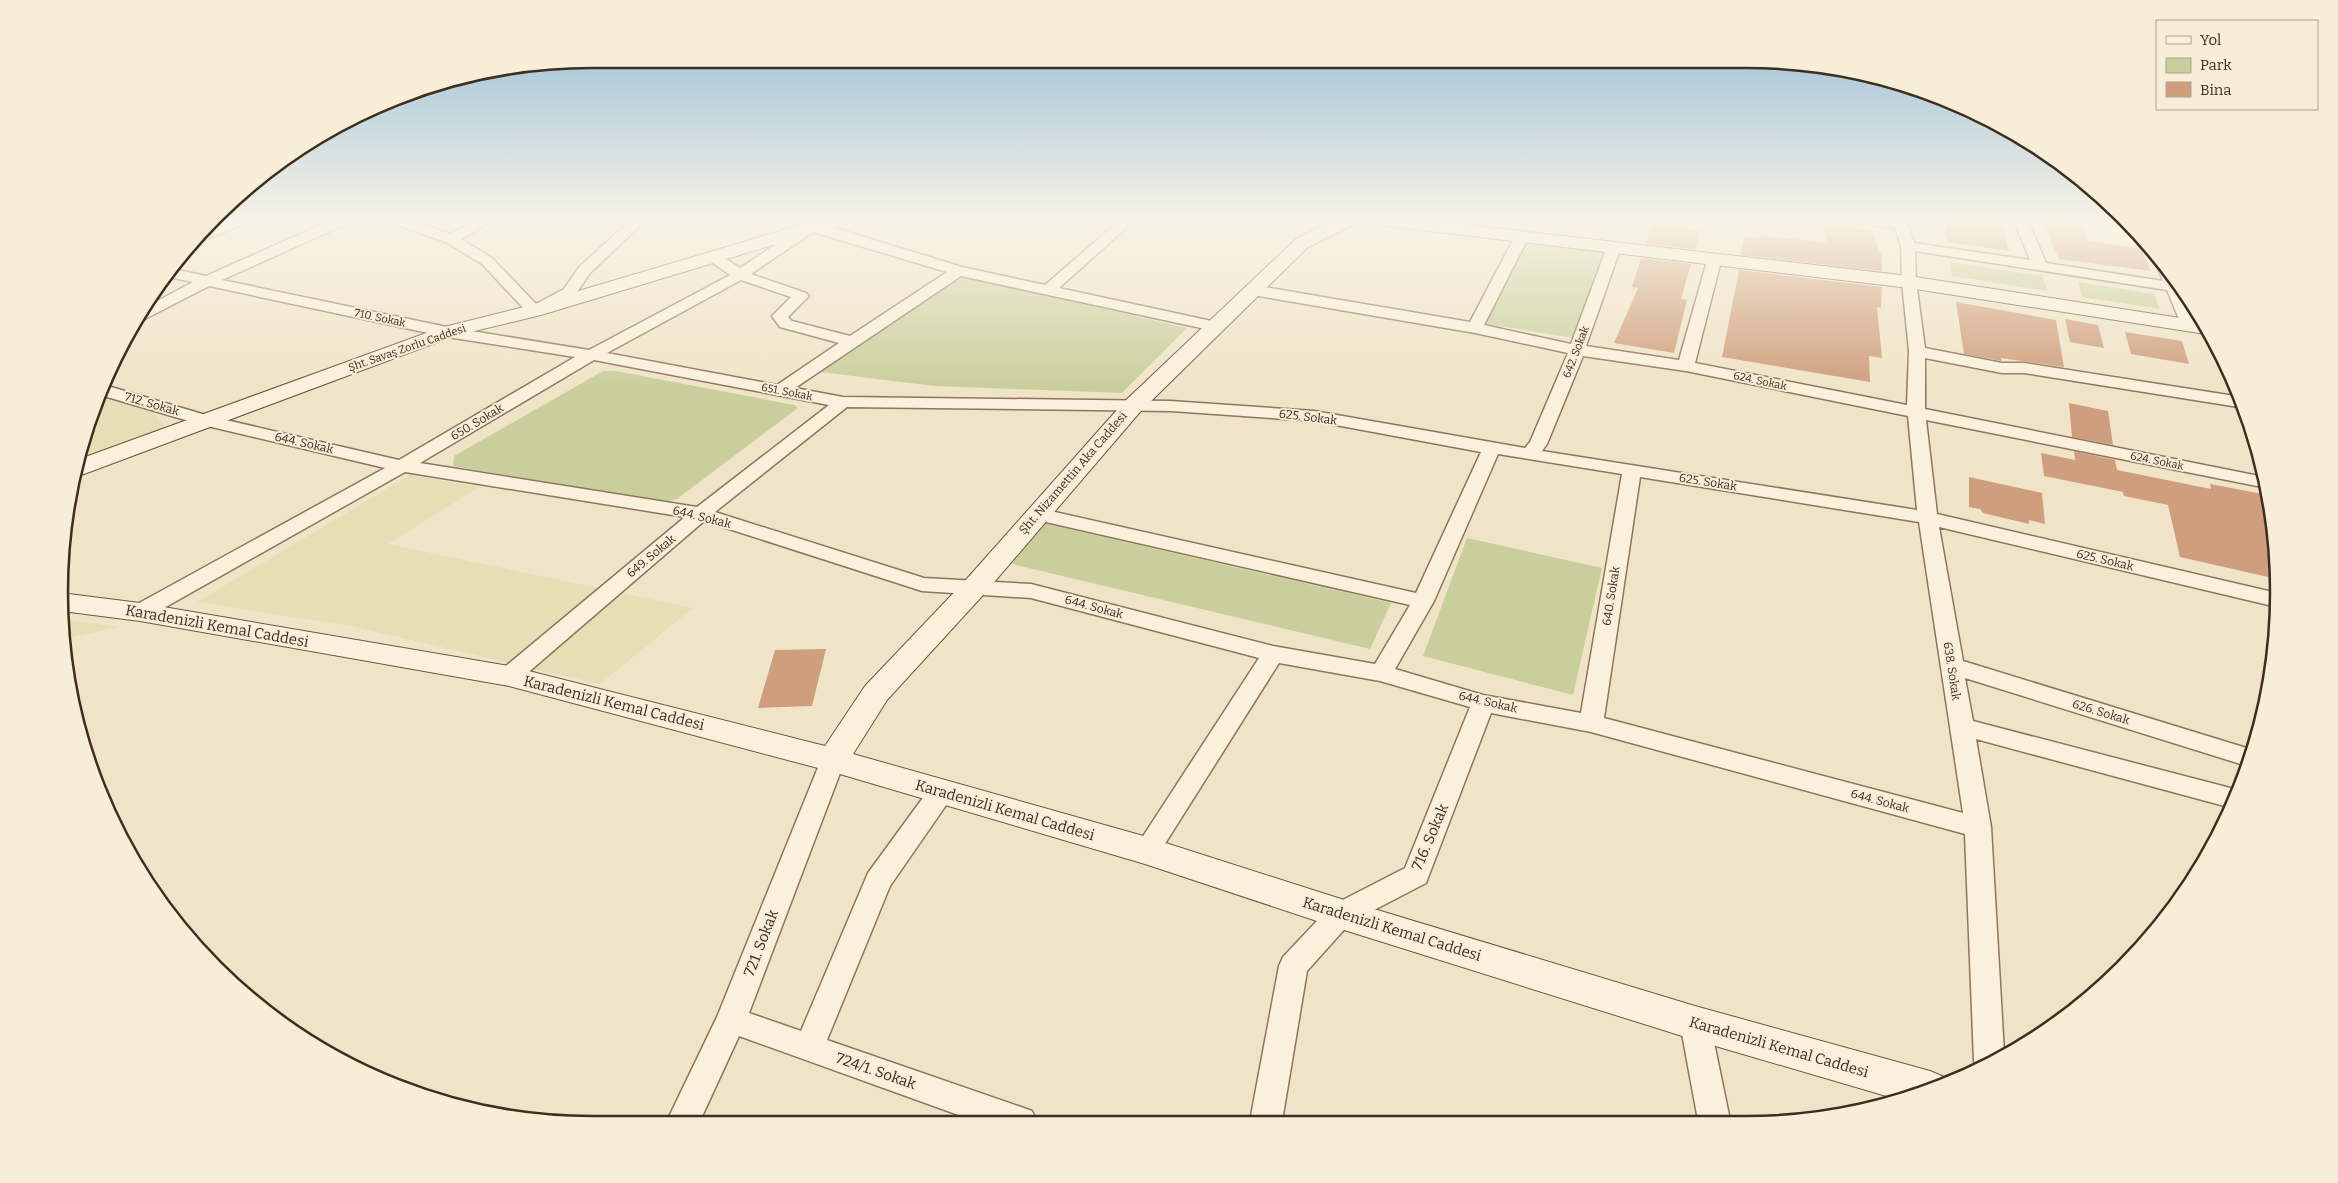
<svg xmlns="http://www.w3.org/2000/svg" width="2338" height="1183" viewBox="0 0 2338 1183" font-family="Bitter,serif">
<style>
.farmland{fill:#e6deb5}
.green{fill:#c9cf9b}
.building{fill:#cf9f7d}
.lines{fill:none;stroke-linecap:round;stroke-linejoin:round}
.street-casing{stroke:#8d765c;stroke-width:3}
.secondary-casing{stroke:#6f573f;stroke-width:2}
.street{fill:#faf1dc;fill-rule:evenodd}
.secondary{fill:#faf1dc;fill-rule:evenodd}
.labels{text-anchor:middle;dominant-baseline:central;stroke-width:4;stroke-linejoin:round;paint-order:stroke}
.far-street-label{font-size:11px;fill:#3d2e20;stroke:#f7eed8}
.street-label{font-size:12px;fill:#3d2e20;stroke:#f7eed8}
.near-street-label{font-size:15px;fill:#3d2e20;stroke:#f7eed8}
.rim{fill:none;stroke:#3d2e20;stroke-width:2.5}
</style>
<rect width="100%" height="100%" fill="#f0e4c8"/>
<!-- farmland -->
<path class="farmland" d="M97,396L154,413L165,425L152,434L77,461Z
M410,475L479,487L388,544L693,608L600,684L351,626L197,602Z
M62,619L118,627L63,639Z"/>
<!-- green -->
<path class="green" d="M1527,242L1605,251L1574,338L1486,324Z
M1950,262L2043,276L2047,291L1952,276Z
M961,276L1187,328L1122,393L934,386L821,372Z
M2078,282L2154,294L2160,309L2082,297Z
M603,371H616L794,405L798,408L677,499L664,502L453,466L454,456Z
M1043,523L1391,603L1370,649L1008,563Z
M1467,538L1602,568L1573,695L1423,656Z"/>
<!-- building -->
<path class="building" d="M1944,221H2000L2009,251L1948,242Z
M2042,221H2078L2088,241L2140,248L2151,271L2059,259Z
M1652,225L1700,231L1695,249L1646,244Z
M1822,226L1871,231L1882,257V271L1741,255L1744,236L1759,238V235L1827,243Z
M1641,258L1691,264L1681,299L1687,300L1674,353L1614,343L1638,288L1632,287Z
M1739,270L1882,287L1881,308L1877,307L1882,358L1869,356L1870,382L1722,357Z
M1956,302L2056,320L2064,367L2001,358L2002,361L1964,354Z
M2065,319L2098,325L2104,348L2070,342Z
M2125,332L2182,341L2189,364L2131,354Z
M2069,403L2108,411L2113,445L2072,437Z
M2074,451L2115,460L2117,470L2211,489L2210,484L2268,495L2275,522L2277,579L2180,557L2168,505L2124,496L2123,492L2044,476L2041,453L2075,460Z
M1969,477L2042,493L2045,524L2029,520V524L1983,513L1980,509L1969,507Z
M826,649L812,706L758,708L775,650Z"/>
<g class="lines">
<!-- street casing -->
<g class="street-casing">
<path id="street" d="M226,221H245L243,224L195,244L188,245L200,232Z
M329,221H348L346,224L222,280L447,327L589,350L730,275L707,259L705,256L707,253H717L740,268L802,227L796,221H812L962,267L1045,285L1119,221H1134L1059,288L1221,323L1223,326L1221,329L1215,331L961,276L795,388L843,397L1171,401L1314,411L1525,448L1530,442L1568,353L1475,333L1253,295L1245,290L1253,285L1470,322L1514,238L1521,234L1528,238L1484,325L1571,344L1607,247L1614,243L1621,247L1586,346L1679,360L1707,261L1714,257L1721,261L1695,363L1907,405L1909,351L1902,282L1901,246L1895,228L1873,225L1866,221H1907L1914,243L2030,260L2014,221H2028L2046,263L2163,281L2154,259L2158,255L2184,292L2197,326L2195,329H2183L2167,290L1915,251L1916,282L1925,348L2002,363H2024L2241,397L2245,408L2024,373H2002L1925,358V409L2264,477L2267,488L1926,420L1937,514L2277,593V607L1939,527L1963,661L2253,750L2247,766L1965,678L1973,721L2238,790L2232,808L1976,739L1991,827L2004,1053L1976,1067L1974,1061L1965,834L1591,732L1491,713L1426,883L1351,922L1307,971L1282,1121H1250L1279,966L1283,957L1331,906L1405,868L1470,707L1380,681L1279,663L1156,858L1147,861L1138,858L1134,851L1138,844L1259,658L1031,598L922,591L704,521L517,682L509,684L501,682L498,676L501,670L685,517L405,472L148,617L140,619L132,617L129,612L132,607L385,468L199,424L97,394L101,384L209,416L399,460L575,357L447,337L209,286L143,320L135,321L142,309L193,282L164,276L169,268L206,276ZM813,232L947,272L850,336L792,321L788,317L809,296L806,293L751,274ZM741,280L791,297L772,316L780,327L839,343L777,385L607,353ZM1583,356L1686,371L1908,416L1917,510L1542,451L1547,444ZM594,360L829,405L697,507L420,463ZM847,407L1171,411L1314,421L1481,452L1416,593L1037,508L1030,510L1027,514L1030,518L1037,520L1410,605L1375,664L1273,646L1031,584L924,578L715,512ZM1498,454L1622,474L1581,713L1483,695L1395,669L1434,601ZM1640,477L1919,522L1963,813L1604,718Z
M392,221H413L450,234L475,221H493L461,239L492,258L536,304L564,289L579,267L630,221H645L590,273L575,295L534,316L529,314L482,264L446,242L394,224Z
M833,751L842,754L845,760L749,1013L801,1031L868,873L933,784L942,781L951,784L955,791L951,798L890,886L827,1040L1021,1107L1032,1111L1037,1122H978L739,1036L699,1123H666L717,1017L821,760L824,754Z
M1695,1010L1706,1013L1710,1023L1730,1120H1698L1680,1023L1684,1013Z"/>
</g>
<!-- secondary casing -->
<g class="secondary-casing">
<path id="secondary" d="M814,221H842L839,225L541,315L454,336L84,474L73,476L77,460L440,328L528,306Z
M1333,221H1356L1353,225L1308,247L1140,412L984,594L887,700L853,754L1147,837L1341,899L1695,1006L1930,1071L1944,1077L1947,1082L1918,1096L1900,1100L1695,1040L1341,929L1145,864L833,772L509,686L140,621L62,611L61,593L140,603L509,666L825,746L865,686L964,582L1124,402L1296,239Z
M1378,221H1434L1909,276L2206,322L2212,335L1909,288L1387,226L1381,225Z"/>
</g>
<!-- street -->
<use href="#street" class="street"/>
<!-- secondary -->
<use href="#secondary" class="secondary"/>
</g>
<!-- sky -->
<linearGradient id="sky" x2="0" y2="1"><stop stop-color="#8fbad6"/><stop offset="0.57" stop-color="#f8f3e6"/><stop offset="1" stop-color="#f8f3e6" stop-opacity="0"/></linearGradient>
<rect width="2338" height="387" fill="url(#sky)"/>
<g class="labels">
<!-- far-street labels -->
<g class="far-street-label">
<text transform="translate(380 318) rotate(12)">710. Sokak</text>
<text transform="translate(407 348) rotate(-19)">Şht. Savaş Zorlu Caddesi</text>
<text transform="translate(1576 352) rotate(-69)">642. Sokak</text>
<text transform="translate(1760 381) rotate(12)">624. Sokak</text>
<text transform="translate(787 392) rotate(11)">651. Sokak</text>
<text transform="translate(2157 461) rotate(11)">624. Sokak</text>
</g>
<!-- street labels -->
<g class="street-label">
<text transform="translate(152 404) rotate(16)">712. Sokak</text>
<text transform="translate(1308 417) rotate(7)">625. Sokak</text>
<text transform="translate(477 422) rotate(-31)">650. Sokak</text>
<text transform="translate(304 443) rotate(13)">644. Sokak</text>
<text transform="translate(1073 473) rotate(-49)">Şht. Nizamettin Aka Caddesi</text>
<text transform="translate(1708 482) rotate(9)">625. Sokak</text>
<text transform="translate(702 517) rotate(14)">644. Sokak</text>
<text transform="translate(651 556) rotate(-40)">649. Sokak</text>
<text transform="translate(2105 560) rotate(13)">625. Sokak</text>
<text transform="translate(1611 596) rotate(-81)">640. Sokak</text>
<text transform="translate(1094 607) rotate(15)">644. Sokak</text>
<text transform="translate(1952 671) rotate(81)">638. Sokak</text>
<text transform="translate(1488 702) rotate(13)">644. Sokak</text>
<text transform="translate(2101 712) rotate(17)">626. Sokak</text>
<text transform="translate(1880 801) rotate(15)">644. Sokak</text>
</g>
<!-- near-street labels -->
<g class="near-street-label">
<text transform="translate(217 626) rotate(10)">Karadenizli Kemal Caddesi</text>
<text transform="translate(614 703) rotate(14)">Karadenizli Kemal Caddesi</text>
<text transform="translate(1005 810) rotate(16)">Karadenizli Kemal Caddesi</text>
<text transform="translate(1430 837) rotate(-67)">716. Sokak</text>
<text transform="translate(1392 929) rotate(17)">Karadenizli Kemal Caddesi</text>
<text transform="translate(761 943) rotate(-69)">721. Sokak</text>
<text transform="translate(1779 1047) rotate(16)">Karadenizli Kemal Caddesi</text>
<text transform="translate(876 1071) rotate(19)">724/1. Sokak</text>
</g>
</g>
<!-- crop -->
<path d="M0 0H2338V1183H0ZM592 68H1746A524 524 0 0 1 2270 592V592A524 524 0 0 1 1746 1116H592A524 524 0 0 1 68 592V592A524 524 0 0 1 592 68Z" fill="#f7eed8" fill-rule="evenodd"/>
<path class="rim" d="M592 68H1746A524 524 0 0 1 2270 592V592A524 524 0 0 1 1746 1116H592A524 524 0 0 1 68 592V592A524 524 0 0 1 592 68Z"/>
<!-- legend -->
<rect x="2156" y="20" width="162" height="90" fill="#f7eed8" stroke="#ada18e"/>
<rect x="2166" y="36" width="25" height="8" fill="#faf1dc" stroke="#ada18e"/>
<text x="2200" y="45" font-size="15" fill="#3d2e20">Yol</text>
<rect x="2166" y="58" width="25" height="15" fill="#c9cf9b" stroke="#ada18e"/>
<text x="2200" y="70" font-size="15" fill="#3d2e20">Park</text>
<rect x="2166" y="82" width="25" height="15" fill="#cf9f7d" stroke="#ada18e"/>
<text x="2200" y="95" font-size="15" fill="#3d2e20">Bina</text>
</svg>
